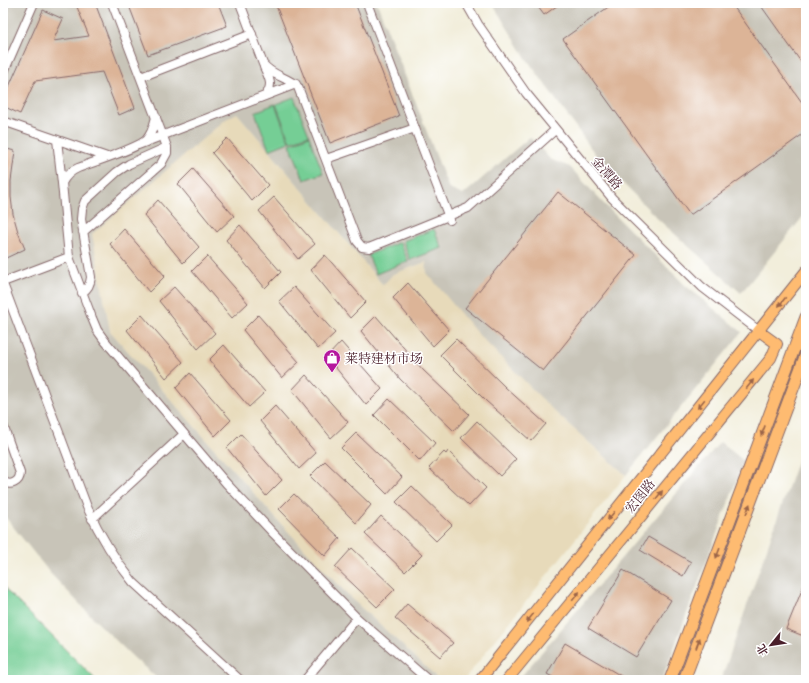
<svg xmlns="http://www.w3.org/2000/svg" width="809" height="683" viewBox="0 0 809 683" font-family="'IM FELL French Canon','Noto Serif SC',serif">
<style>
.built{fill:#e7daba}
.industrial{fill:#c8c4b8}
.green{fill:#75ce95;stroke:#607660}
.building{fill:#dcb497}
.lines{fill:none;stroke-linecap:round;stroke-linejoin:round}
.minor-casing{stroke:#856769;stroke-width:10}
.major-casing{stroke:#856769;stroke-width:12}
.highway-casing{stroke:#856769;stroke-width:13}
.minor{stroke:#fff;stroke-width:8}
.major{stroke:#febb71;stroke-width:10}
.highway{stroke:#febb71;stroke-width:11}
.oneway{fill:#9b654a}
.labels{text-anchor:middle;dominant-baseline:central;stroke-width:3;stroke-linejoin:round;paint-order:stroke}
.street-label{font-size:13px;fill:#4a1f2b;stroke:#fff}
.poi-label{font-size:13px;fill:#4a1f2b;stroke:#fff;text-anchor:start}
</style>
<rect width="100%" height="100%" fill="#fff"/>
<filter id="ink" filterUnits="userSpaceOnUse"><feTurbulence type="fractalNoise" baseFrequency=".025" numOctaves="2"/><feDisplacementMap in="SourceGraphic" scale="8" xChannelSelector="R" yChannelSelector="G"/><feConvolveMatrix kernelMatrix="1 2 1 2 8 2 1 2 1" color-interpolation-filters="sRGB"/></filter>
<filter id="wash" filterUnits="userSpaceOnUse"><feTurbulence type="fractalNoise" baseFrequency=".012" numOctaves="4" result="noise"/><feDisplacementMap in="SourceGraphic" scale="16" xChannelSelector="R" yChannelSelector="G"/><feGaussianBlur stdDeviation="0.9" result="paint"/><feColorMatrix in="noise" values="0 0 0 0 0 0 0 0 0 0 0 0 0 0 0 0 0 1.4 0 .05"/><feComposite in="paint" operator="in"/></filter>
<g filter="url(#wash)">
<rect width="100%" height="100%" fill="#f2eedb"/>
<!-- built -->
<path class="built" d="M237,113L382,284L393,274L426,262L557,414L626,475L464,680H440L354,601L281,524L110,331L91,234L222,121Z"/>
<!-- industrial -->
<path class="industrial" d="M3,3H377L449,189L463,195L530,137L550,159L570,167L603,203L686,286L742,332L626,475L557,414L476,332L427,273L426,262L393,274L383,285L237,113L226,119L92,234L110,331L281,524L354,601L440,680H159L134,658L96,621L50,573L3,514Z
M492,3H806V213L741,293L659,220L598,158L526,58Z
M806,436V680H721Z
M720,442L744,461L662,680H518Z"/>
<!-- green -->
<path class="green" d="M294,97L309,135L290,142L276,104Z
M275,104L289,142L269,150L255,112Z
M309,136L323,173L304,180L290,144Z
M434,229L442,248L410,260L403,241Z
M400,242L408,261L376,274L368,255Z
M3,585L7,591L96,680H3Z"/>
<g id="blocks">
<!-- building -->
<path class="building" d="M87,3H95L135,108L119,115L102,72L35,81L20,114L3,106V100L43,10L63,19L53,41L89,36L77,7Z
M128,3H218L227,26L148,55Z
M275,3H355L399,116L330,143Z
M535,3H561L544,15Z
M614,3H731L806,108V132L690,215L563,39Z
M759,3H806V69Z
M227,138L268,185L252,201L212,153Z
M3,148L15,151L11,181V197L13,214L18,232L25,249L6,258L3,249Z
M193,169L234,216L217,232L178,184Z
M558,192L636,255L543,371L465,308Z
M274,197L315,244L298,259L259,211Z
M158,200L199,247L183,263L144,215Z
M240,225L281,272L265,288L226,240Z
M124,229L165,276L149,292L110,244Z
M325,255L366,302L350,318L311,270Z
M207,256L248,303L232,318L192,271Z
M408,283L449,330L433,346L393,298Z
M174,287L215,333L198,349L159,301Z
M294,287L335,333L318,349L279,301Z
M142,315L183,362L166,378L127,330Z
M258,315L299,362L282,378L243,330Z
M376,316L423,370L469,414L454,431L400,379L361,331Z
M456,339L505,387L546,424L531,441L486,401L440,355Z
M341,342L382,389L366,405L327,357Z
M224,345L265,392L249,407L209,360Z
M190,373L231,420L215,436L176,388Z
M306,375L348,422L331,438L292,390Z
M389,399L435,443L420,461L374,415Z
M275,406L316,453L299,469L260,421Z
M477,421L516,459L500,476L461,438Z
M356,433L402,477L387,494L341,448Z
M241,434L282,480L266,496L227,448Z
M448,451L486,488L469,506L429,468L444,452L446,454Z
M325,461L371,505L356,523L310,476Z
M412,486L452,525L436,541L396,502Z
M294,494L340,538L325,556L279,509Z
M381,516L422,555L405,572L365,534Z
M648,537L691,562L683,576L640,550Z
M352,548L395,589L377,607L335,567Z
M623,570L671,600L636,657L588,628Z
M806,580V637L786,629Z
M407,604L453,643L440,657L395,618Z
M565,643L628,680H558L547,674Z"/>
</g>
</g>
<g filter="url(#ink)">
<use href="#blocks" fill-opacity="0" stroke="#856769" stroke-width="1"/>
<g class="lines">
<!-- minor casing -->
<g class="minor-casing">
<path id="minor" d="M240,3L263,64C272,76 288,77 298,87L357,241L362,247L369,248L468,208L555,130
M367,3L450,220
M466,3L478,24L526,93L612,198L702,287L759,331
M264,67C269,78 274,85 265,96
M3,74L34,3
M141,77L252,34
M3,121L107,157
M57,140L62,183C66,175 71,171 78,168C95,161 134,150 146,140C152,134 154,125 156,117
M138,145L296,84
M326,159L415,128
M62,183L69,257L92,318L97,330L105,341L226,483L274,534L357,618L428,680
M83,232L161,164L167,153V147
M3,282L69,257
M3,284L87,507C99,533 114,559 133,582L240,680
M82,293C88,288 90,285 91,277L81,219L82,209L85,201L117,172L129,164L167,147L112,3
M3,425L20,473C20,482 10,487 3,481
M92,519L184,434
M305,680L357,618"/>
</g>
<!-- major casing -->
<g class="major-casing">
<path id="major" d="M480,680L806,271
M507,680L771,358L777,344L759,331"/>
</g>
<!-- highway casing -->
<g class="highway-casing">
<path id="highway" d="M670,680L806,317
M684,680L806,354"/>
</g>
<!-- minor -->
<use href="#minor" class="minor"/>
<!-- major -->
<use href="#major" class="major"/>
<!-- highway -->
<use href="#highway" class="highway"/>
</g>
<!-- one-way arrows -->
<defs><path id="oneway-solid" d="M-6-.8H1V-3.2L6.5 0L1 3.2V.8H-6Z"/></defs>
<g class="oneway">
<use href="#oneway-solid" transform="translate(782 302) rotate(128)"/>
<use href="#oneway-solid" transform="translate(750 384) rotate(-51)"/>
<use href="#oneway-solid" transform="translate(701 404) rotate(129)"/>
<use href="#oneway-solid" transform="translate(763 431) rotate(111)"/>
<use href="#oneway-solid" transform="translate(659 495) rotate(-51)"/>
<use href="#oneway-solid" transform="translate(748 509) rotate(-70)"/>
<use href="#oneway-solid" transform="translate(611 516) rotate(129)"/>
<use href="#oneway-solid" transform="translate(718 553) rotate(111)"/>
<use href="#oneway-solid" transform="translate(576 596) rotate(-51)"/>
<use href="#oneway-solid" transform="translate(530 618) rotate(129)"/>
<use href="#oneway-solid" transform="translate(698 643) rotate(-70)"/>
</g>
</g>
<!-- icons -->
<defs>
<g id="shop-pin" transform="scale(0.9)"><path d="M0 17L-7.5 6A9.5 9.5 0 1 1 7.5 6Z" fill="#b5179e" stroke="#fff"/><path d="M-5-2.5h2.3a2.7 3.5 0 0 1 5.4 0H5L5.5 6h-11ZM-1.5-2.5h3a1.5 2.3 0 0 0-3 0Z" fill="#fff"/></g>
</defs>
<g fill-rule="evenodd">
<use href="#shop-pin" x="332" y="358"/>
</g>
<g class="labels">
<!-- street labels -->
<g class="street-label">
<text transform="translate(607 173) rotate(49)">金潭路</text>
<text transform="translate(640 496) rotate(-51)">宏图路</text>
</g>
<!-- poi labels -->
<g class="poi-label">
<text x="345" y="358">莱特建材市场</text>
</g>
</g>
<!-- margin -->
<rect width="809" height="683" fill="none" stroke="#fff" stroke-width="16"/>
<!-- north arrow -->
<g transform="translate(771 645) rotate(240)" stroke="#ffffff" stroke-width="3" paint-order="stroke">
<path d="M0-3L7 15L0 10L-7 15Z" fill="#4a1f2b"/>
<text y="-6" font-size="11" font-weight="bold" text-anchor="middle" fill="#4a1f2b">北</text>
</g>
</svg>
